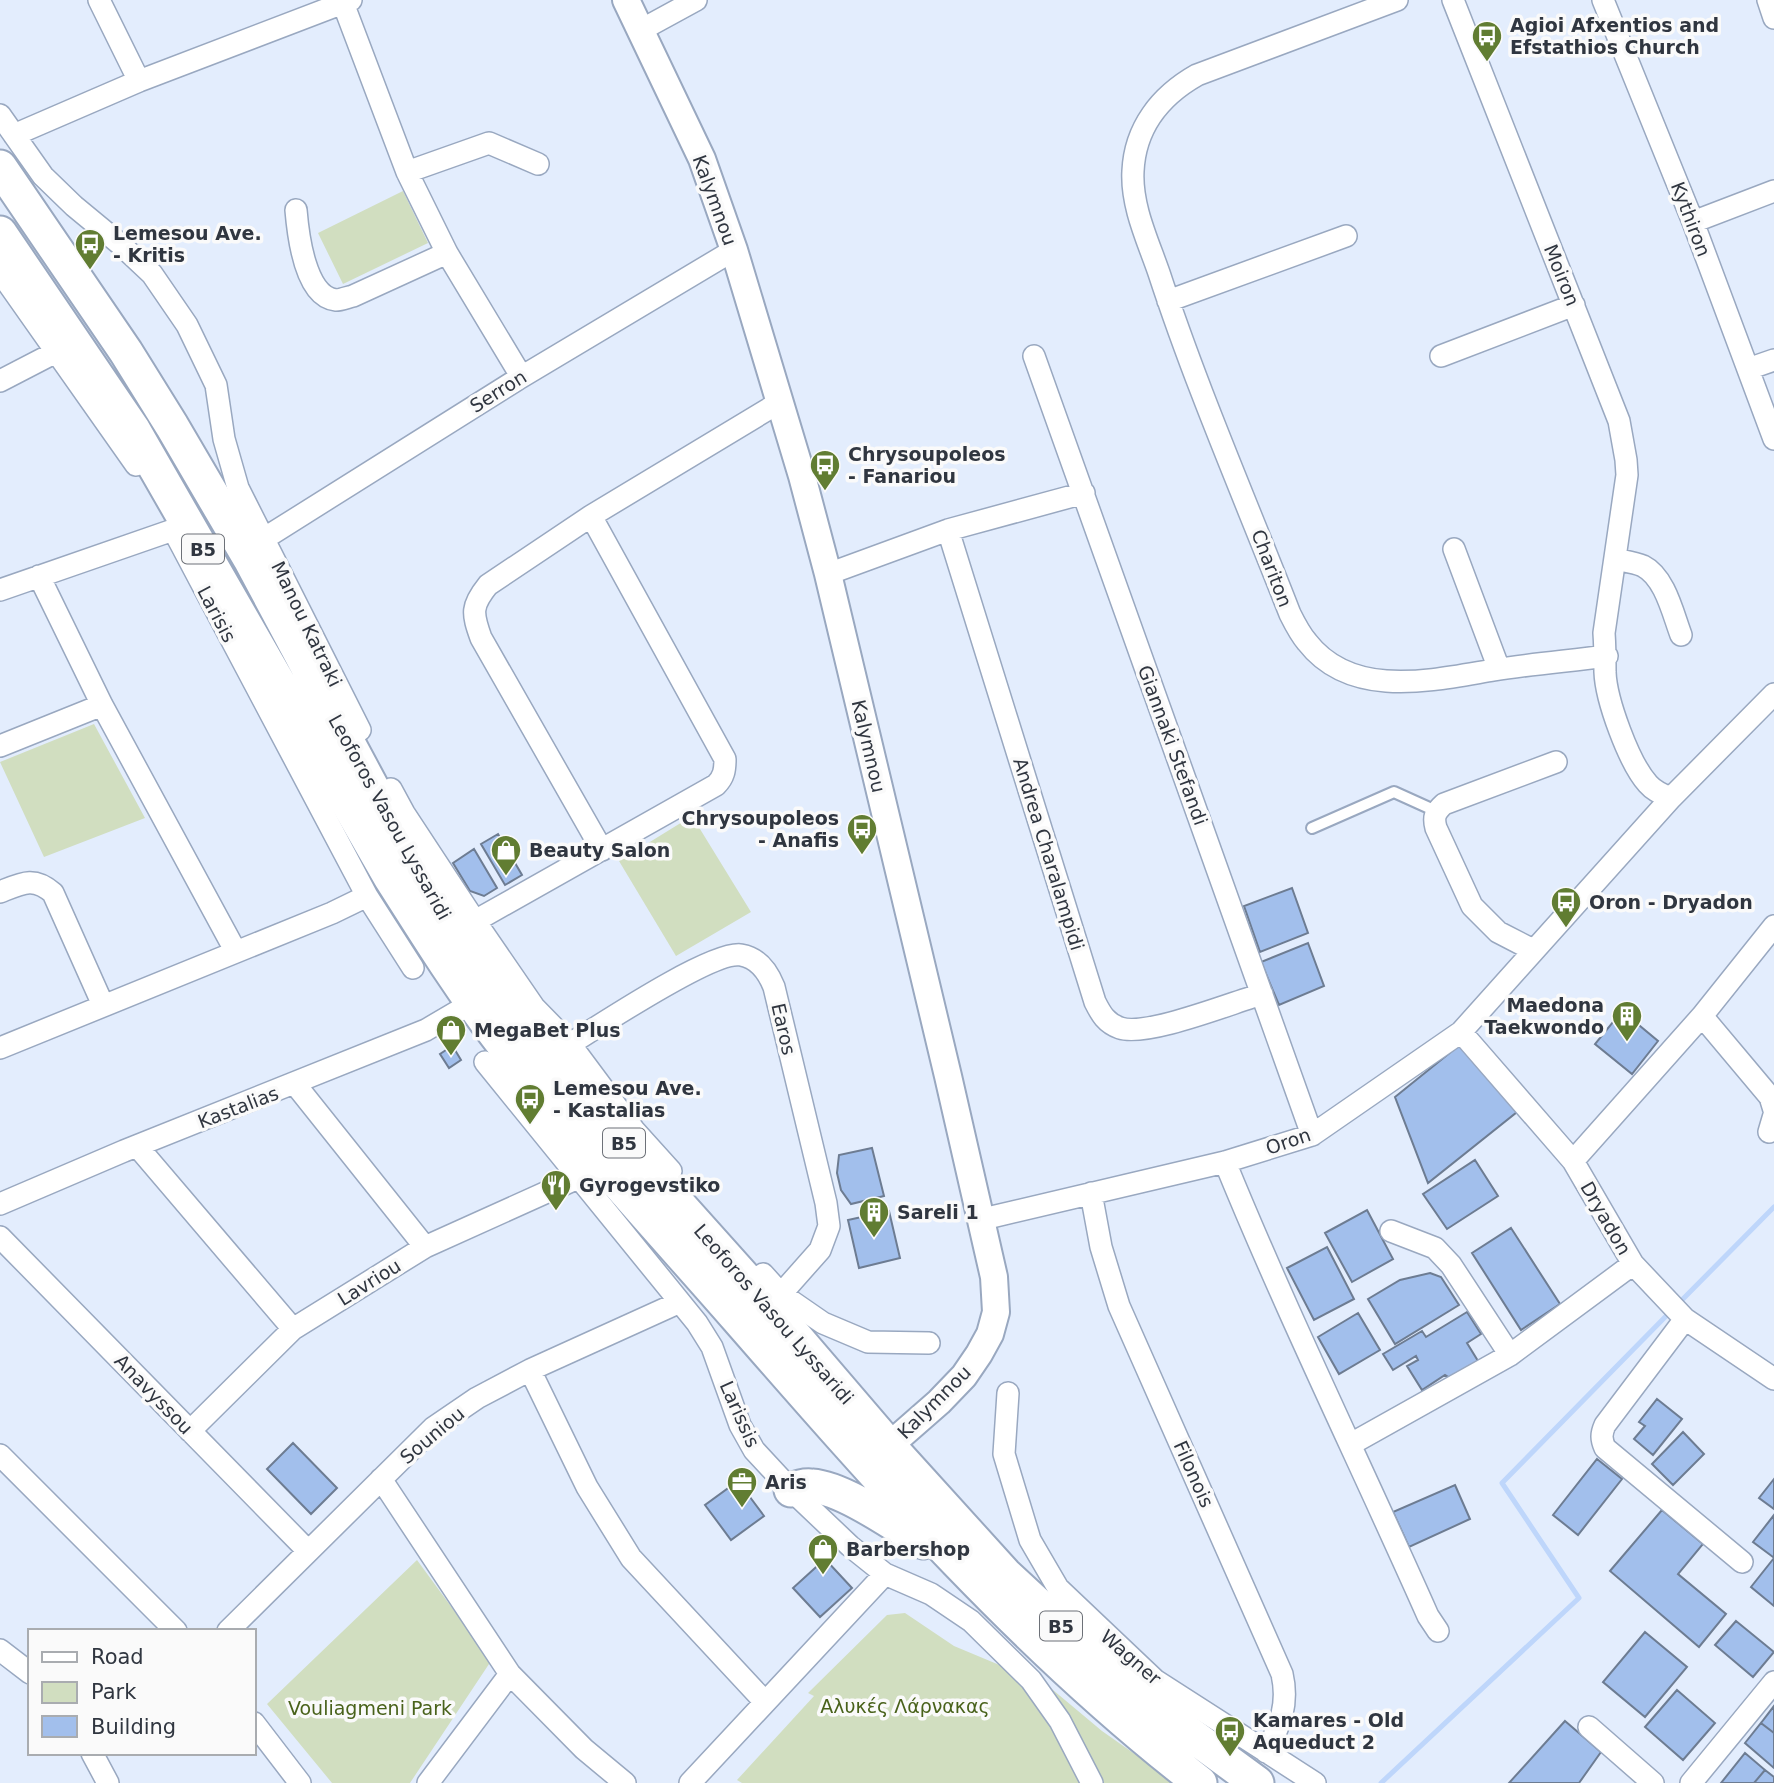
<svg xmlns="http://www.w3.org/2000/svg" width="1774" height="1783" viewBox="0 0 1774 1783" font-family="'DejaVu Sans',sans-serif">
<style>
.park{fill:#d1dec0}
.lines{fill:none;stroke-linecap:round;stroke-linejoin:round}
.stream{stroke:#bed6fb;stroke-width:5}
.building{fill:#a2bfec;stroke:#6d7c92;stroke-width:2}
.service-casing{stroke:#99a8c0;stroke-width:14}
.minor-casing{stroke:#99a8c0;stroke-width:24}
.tertiary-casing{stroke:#99a8c0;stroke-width:30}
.primary-casing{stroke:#99a8c0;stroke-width:37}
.service{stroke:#fff;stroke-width:10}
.minor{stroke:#fff;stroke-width:21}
.tertiary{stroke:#fff;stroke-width:26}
.primary{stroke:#fff;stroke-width:33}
.labels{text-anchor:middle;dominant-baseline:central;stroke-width:7;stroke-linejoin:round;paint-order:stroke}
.shield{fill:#fafafa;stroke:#6d7178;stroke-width:2}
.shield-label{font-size:18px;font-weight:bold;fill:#303640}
.poi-label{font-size:19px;font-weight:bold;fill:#303640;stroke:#fafafa;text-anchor:start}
.street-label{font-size:19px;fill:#303640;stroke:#fafafa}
.park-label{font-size:19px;fill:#49621b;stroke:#fafafa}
</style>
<rect width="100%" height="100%" fill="#e3edfd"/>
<!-- park -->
<path class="park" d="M403,191L428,243L343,284L318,233Z
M94,724L145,818L44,857L0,762Z
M692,816L751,912L676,956L619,861Z
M417,1560L491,1661L410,1783H332L267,1704Z
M905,1613L954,1646L1047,1685L1102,1731L1176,1783H742L737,1780L814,1696L808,1693L887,1615Z"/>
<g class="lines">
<!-- stream -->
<path class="stream" d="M1678,1304L1774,1207
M1381,1783L1579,1598L1502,1483L1671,1311"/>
</g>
<!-- building -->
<path class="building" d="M498,834L522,875L505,885L481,844Z
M474,849L497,888L484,896L470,891L453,863Z
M1292,888L1308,933L1260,952L1244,906Z
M1308,943L1324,986L1279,1005L1261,962Z
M1622,1011L1658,1041L1632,1074L1595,1044Z
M1462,1043L1517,1112L1428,1183L1395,1097Z
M449,1048L455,1050L461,1060L449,1068L440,1054Z
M872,1148L884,1196L851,1204L841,1190L837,1173L839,1155Z
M1475,1160L1498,1196L1447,1229L1423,1194Z
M1367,1210L1393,1259L1352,1282L1325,1233Z
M889,1211L900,1258L859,1268L848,1220Z
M1511,1228L1560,1304L1521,1330L1472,1253Z
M1327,1247L1354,1299L1314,1320L1287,1268Z
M1430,1273L1441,1277L1459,1305L1395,1344L1368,1299L1400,1280Z
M1467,1312L1481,1334L1467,1343L1478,1361L1450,1378L1445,1375L1422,1390L1407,1366L1418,1360L1416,1356L1393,1370L1383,1354L1422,1331L1426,1337Z
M1358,1313L1380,1350L1339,1374L1318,1337Z
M1657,1399L1682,1419L1653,1455L1634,1439L1645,1426L1639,1422Z
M1683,1432L1704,1454L1673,1485L1652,1464Z
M293,1443L337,1488L311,1514L267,1469Z
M1597,1459L1622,1479L1578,1535L1553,1515Z
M1774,1479V1509L1759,1498Z
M738,1481L764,1516L731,1540L705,1505Z
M1455,1485L1470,1519L1409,1547L1393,1512Z
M1662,1510L1703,1544L1678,1574L1726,1614L1699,1647L1610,1571Z
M1774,1515V1556L1773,1557L1753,1542Z
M1774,1558V1606L1751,1587Z
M825,1559L852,1588L820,1617L793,1588Z
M1736,1621L1774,1652L1753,1677L1715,1645Z
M1645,1632L1687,1667L1645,1717L1603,1682Z
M1677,1690L1715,1723L1683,1760L1645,1727Z
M1774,1706V1733L1761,1723Z
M1565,1721L1601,1752L1579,1783H1509Z
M1761,1723L1774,1733V1768L1745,1743Z
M1745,1753L1765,1770L1754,1783H1721Z
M1765,1770L1774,1777V1783H1754Z"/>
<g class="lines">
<!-- service casing -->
<g class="service-casing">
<path id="service" d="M1312,828L1394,792L1436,811"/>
</g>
<!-- minor casing -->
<g class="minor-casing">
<path id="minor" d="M99,0L139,81
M1397,0L1197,75C1160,96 1135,128 1133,171C1131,206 1148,241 1159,273C1197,389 1246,501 1290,614C1295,624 1300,634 1307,642C1352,700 1433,680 1494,670C1531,664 1569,661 1607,656
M1453,0L1619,421L1626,460L1627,475L1604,633C1605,646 1605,659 1605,672C1606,700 1629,763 1648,784C1654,791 1663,795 1671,798
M1603,0L1693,222L1774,439
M1768,0L1774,18
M343,3L407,172L447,253L521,376
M641,30L696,0
M0,115L43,176L74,206L120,244L152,274L187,325L216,385L224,439L238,488L360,730
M14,135L139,81L351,0
M407,172L489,143L538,164
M296,210C298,234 305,297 336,300C341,300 348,297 353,296L447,253
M1693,222L1774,191
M0,272L136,465
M1168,301L1346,236
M1034,356L1312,1135
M1441,356L1574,305
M1748,369L1774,360
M0,381L56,352
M948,530L1095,1002C1101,1014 1106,1023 1120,1028C1147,1037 1231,1003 1262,994
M176,535L367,896L413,968
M265,538L518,379L734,250
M1454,549L1499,669
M1615,559C1623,561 1634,562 1643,566C1665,577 1673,614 1681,635
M828,574L948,530L1084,493
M39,576L102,705L236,952
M0,590L173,530
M0,746L102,705
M391,789L404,813L475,921L534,1007L570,1044L634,1130L671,1171
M602,850L481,638C472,613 471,606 488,585L591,516L780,402
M0,892C22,883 34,876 53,893L103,1005
M475,921L716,785C724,777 725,770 725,759L591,516
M1533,950L1498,932L1472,906L1436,828C1433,817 1435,812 1444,804L1556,762
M1702,1016L1770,1097L1774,1110
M1461,1032L1573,1161L1633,1264L1685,1319L1774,1379
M570,1044C599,1026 713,950 741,955C759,958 768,972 774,987L826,1203L829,1226L820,1250L781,1294
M0,1048L332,913L367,896
M485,1062L697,1323L712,1347L740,1425L754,1450L791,1490L850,1546L885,1574L931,1594L971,1621L1031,1680L1060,1721L1092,1783
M295,1084L425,1247
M1769,1132L1774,1115
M137,1146L293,1329
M1573,1161L1702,1016L1774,926
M1225,1162C1288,1316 1361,1465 1428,1616L1438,1631
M1091,1193L1101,1247L1119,1306L1282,1674C1289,1704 1280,1726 1266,1752
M0,1204L124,1151L426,1030L482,997
M983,1219L1225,1162L1312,1135L1461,1032L1671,798L1774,694
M1391,1231L1435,1248L1451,1265L1510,1355
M0,1237L308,1551
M763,1274L781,1294L823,1323L868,1342L929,1343
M1685,1319L1605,1425C1601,1434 1601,1439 1605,1448L1742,1562
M530,1370L587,1487L631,1558L765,1702
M1008,1393L1004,1454L1030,1540L1058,1588L1155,1680L1315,1783
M190,1431L293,1329L425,1247L578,1178
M1351,1444L1510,1355L1633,1264
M0,1455L176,1631
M381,1479L510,1674L584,1749L625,1783
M228,1631L433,1428L477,1398L530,1370L680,1302
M0,1650L30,1673
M254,1723L300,1783
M1589,1727L1653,1783
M92,1753L108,1783
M428,1783L510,1674
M690,1783L885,1574
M1691,1783L1774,1682"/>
</g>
<!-- tertiary casing -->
<g class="tertiary-casing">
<path id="tertiary" d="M626,0L702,159L734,250L802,476L828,574L948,1076L994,1277L996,1312L990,1334L979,1354L964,1376L939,1402L875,1458"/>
</g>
<!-- primary casing -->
<g class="primary-casing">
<path id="primary" d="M0,167L126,352L172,426L251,561L430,896L520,1019L621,1140L758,1293L889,1446L1005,1574L1097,1659L1186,1731L1257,1783
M0,233L133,429L390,877C424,930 457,984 496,1035C571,1134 656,1225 738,1319C882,1484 1026,1649 1200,1783
M791,1490C798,1487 804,1485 812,1486C843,1488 895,1525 923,1542"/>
</g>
<!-- service -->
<use href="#service" class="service"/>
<!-- minor -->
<use href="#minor" class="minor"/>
<!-- tertiary -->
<use href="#tertiary" class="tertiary"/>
<!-- primary -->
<use href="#primary" class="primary"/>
</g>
<!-- icons -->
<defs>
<g id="bus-pin" transform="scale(1.575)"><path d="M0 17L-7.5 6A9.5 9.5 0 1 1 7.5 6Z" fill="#617d32" stroke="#fafafa"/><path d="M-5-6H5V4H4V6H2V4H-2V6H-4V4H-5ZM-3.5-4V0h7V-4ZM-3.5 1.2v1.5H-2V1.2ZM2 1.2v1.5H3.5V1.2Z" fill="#fff"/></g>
<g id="shop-pin" transform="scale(1.575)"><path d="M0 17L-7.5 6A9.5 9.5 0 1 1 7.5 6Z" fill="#617d32" stroke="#fafafa"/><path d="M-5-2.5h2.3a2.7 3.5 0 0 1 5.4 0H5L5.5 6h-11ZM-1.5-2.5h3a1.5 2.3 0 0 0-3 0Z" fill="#fff"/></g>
<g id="building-pin" transform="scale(1.575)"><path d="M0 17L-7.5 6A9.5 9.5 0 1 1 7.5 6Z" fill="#617d32" stroke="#fafafa"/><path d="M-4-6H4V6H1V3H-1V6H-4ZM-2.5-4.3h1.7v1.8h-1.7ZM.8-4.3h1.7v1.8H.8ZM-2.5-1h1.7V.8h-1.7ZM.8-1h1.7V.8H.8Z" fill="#fff"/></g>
<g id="restaurant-pin" transform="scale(1.575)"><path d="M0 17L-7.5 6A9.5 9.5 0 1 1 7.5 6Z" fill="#617d32" stroke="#fafafa"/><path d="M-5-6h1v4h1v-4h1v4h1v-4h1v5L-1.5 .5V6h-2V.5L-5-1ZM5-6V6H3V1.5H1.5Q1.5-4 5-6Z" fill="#fff"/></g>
<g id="office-pin" transform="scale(1.575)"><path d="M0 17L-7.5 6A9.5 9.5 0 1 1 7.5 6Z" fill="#617d32" stroke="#fafafa"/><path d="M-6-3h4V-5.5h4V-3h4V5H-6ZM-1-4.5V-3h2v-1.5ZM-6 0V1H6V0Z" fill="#fff"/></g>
</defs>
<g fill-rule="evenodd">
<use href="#bus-pin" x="1487" y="36"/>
<use href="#bus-pin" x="90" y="244"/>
<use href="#bus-pin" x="825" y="465"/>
<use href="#bus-pin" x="862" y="829"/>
<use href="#shop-pin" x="506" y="850"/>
<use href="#bus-pin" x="1566" y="902"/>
<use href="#building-pin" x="1627" y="1016"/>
<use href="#shop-pin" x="451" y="1030"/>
<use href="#bus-pin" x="530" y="1099"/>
<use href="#restaurant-pin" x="556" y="1185"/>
<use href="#building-pin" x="874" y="1212"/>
<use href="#office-pin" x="742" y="1482"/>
<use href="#shop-pin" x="823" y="1549"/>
<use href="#bus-pin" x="1230" y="1731"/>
</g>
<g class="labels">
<!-- shield labels -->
<g class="shield">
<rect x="182" y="534.5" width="42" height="29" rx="5"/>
<rect x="603" y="1128.5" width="42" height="29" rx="5"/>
<rect x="1040" y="1611.5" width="42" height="29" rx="5"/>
</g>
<g class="shield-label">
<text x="203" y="549">B5</text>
<text x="624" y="1143">B5</text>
<text x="1061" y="1626">B5</text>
</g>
<!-- poi labels -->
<g class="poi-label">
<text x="1510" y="25">Agioi Afxentios and<tspan x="1510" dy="22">Efstathios Church</tspan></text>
<text x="113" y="233">Lemesou Ave.<tspan x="113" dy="22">- Kritis</tspan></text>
<text x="848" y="454">Chrysoupoleos<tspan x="848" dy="22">- Fanariou</tspan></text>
<text x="839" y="818" text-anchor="end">Chrysoupoleos<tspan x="839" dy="22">- Anafis</tspan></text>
<text x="529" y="850">Beauty Salon</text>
<text x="1589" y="902">Oron - Dryadon</text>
<text x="1604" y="1005" text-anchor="end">Maedona<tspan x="1604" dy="22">Taekwondo</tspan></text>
<text x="474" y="1030">MegaBet Plus</text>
<text x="553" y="1088">Lemesou Ave.<tspan x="553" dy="22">- Kastalias</tspan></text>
<text x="579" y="1185">Gyrogevstiko</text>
<text x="897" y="1212">Sareli 1</text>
<text x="765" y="1482">Aris</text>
<text x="846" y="1549">Barbershop</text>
<text x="1253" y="1720">Kamares - Old<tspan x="1253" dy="22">Aqueduct 2</tspan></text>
</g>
<!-- street labels -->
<g class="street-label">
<text transform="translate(715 200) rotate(70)">Kalymnou</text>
<text transform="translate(1691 219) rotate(69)">Kythiron</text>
<text transform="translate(1562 275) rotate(68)">Moiron</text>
<text transform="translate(498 391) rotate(-32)">Serron</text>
<text transform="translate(1272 568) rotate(69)">Chariton</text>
<text transform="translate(217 614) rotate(62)">Larisis</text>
<text transform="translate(307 624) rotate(64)">Manou Katraki</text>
<text transform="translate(1173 745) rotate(70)">Giannaki Stefandi</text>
<text transform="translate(869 746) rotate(77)">Kalymnou</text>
<text transform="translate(390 817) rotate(61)">Leoforos Vasou Lyssaridi</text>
<text transform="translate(1049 854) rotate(73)">Andrea Charalampidi</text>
<text transform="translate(784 1029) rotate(77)">Earos</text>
<text transform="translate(238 1107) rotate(-21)">Kastalias</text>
<text transform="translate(1288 1141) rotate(-19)">Oron</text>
<text transform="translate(1606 1218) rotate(60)">Dryadon</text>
<text transform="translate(369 1282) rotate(-32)">Lavriou</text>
<text transform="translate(774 1314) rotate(49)">Leoforos Vasou Lyssaridi</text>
<text transform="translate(154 1394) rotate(46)">Anavyssou</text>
<text transform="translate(934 1402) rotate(-45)">Kalymnou</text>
<text transform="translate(740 1414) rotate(66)">Larissis</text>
<text transform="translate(432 1435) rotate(-40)">Souniou</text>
<text transform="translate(1194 1474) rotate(66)">Filonois</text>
<text transform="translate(1131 1657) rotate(41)">Wagner</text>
</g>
<!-- park labels -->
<g class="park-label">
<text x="905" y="1706">Αλυκές Λάρνακας</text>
<text x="370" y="1708">Vouliagmeni Park</text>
</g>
</g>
<!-- legend -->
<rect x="28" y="1629" width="228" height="126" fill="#fafafa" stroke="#a9acb0" stroke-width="2"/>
<rect x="42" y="1652" width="35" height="10" fill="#ffffff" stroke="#a9acb0" stroke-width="2"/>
<text x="91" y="1664" font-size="21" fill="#303640">Road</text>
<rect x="42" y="1682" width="35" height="21" fill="#d1dec0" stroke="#a9acb0" stroke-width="2"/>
<text x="91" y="1699" font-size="21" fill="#303640">Park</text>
<rect x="42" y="1716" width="35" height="21" fill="#a2bfec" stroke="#a9acb0" stroke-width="2"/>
<text x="91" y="1734" font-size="21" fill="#303640">Building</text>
</svg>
